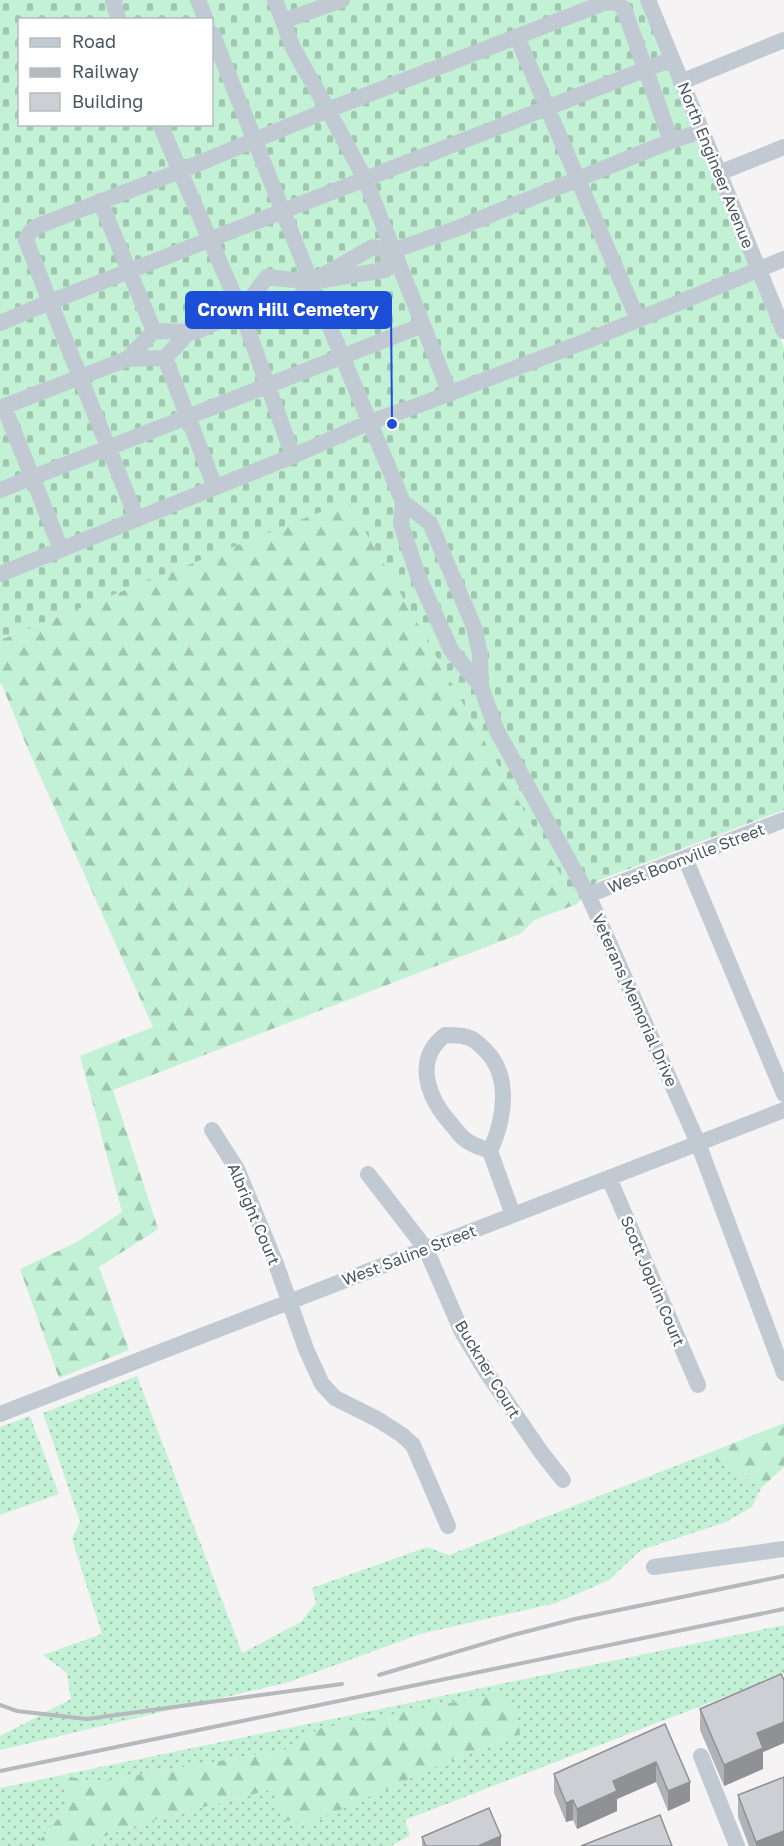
<svg xmlns="http://www.w3.org/2000/svg" width="784" height="1846" viewBox="0 0 784 1846" font-family="'Golos Text',sans-serif">
<style>
.grass{fill:url(#grass-dots)}
.forest{fill:url(#forest-firs)}
.cemetery{fill:url(#cemetery-stones);fill-rule:evenodd}
.lines{fill:none;stroke-linecap:round;stroke-linejoin:round}
.minor{stroke:#c1cad2;stroke-width:16}
.rail{stroke:#b5b8bd;stroke-width:4}
.wall{fill:#b0b2b7}
.shaded-wall{fill:#909195}
.building{fill:#cdcfd5;stroke:#909195;stroke-width:1.5}
.labels{text-anchor:middle;dominant-baseline:central;stroke-width:5;stroke-linejoin:round;paint-order:stroke}
.street-label{font-size:16px;fill:#4a5661;stroke:#fff}
.leader{fill:none;stroke:#1d4ed8;stroke-width:2}
.callout-dot{fill:#1d4ed8;stroke:#fff;stroke-width:2}
.callout{fill:#1d4ed8;stroke:#1d4ed8;stroke-width:2}
.callout-label{font-size:18px;text-anchor:middle;font-weight:bold;fill:#fff}
</style>
<defs>
<pattern id="grass-dots" width="8" height="8" patternUnits="userSpaceOnUse" patternTransform="scale(1.5)"><rect width="8" height="8" fill="#c3f1d5"/><path d="M2 2h.1M6 6h.1" fill="none" stroke="#a0c6b0" stroke-width="1.8" stroke-linecap="round"/></pattern>
<pattern id="forest-firs" width="22" height="20" patternUnits="userSpaceOnUse" patternTransform="scale(1.5)"><rect width="22" height="20" fill="#c3f1d5"/><path d="M5 1l3.5 6h-7zM16 11l3.5 6h-7z" fill="#a0c6b0"/></pattern>
<pattern id="cemetery-stones" width="16" height="16" patternUnits="userSpaceOnUse" patternTransform="scale(1.5)"><rect width="16" height="16" fill="#c3f1d5"/><path d="M2 7V4a2 2 0 0 1 4 0v3zM10 15v-3a2 2 0 0 1 4 0v3z" fill="#a0c6b0"/></pattern>
</defs>
<rect width="100%" height="100%" fill="#f5f3f3"/>
<!-- grass -->
<path class="grass" d="M137,1376L242,1653L301,1622L316,1603L312,1588L427,1547L449,1555L706,1454L761,1488L752,1507L726,1522L641,1550L609,1580L556,1603L420,1634L289,1682L0,1750V1736L71,1699L67,1673L43,1655L102,1634L72,1539L80,1522L43,1413Z
M30,1416L59,1494L0,1515V1427Z
M784,1625V1674L405,1820L410,1835L391,1846H89L105,1836L157,1819L273,1789L453,1759L520,1735L321,1728L284,1750L96,1782L62,1775L68,1808L42,1837L37,1846H0V1788Z"/>
<!-- forest -->
<path class="forest" d="M348,500L577,904L534,920L520,934L113,1090L158,1229L99,1267L129,1350L59,1378L20,1269L77,1242L122,1212L80,1056L153,1027L28,749L2,685L0,684V640Z
M784,1423V1467L761,1488L706,1454Z
M502,1693L517,1712L520,1735L453,1759L311,1823L282,1820L273,1789L157,1819L105,1836L89,1846H37L42,1837L68,1808L61,1775L96,1782L284,1750L321,1728Z"/>
<!-- cemetery -->
<path class="cemetery" d="M0,0H641L784,347V810L597,881L577,904L348,501L0,640ZM20,20H212V124H20Z"/>
<g class="lines">
<!-- minor -->
<path class="minor" d="M115,0L113,2L119,20
M198,0L206,20
M275,0L293,48L328,110L180,171L241,311L293,456
M648,0L784,331
M283,21L342,0
M212,33L311,282L403,502L430,523L474,627L480,654L481,687L497,731L588,895L698,1143L784,1373
M517,37L638,320
M681,82L784,40
M719,173L784,147
M100,201L154,331
M241,311L285,316L311,282L385,270L392,251
M0,323L50,302L26,240L30,232L38,226L180,171L160,124
M423,325L450,394
M165,358L215,487
M127,359L165,358L190,331
M4,407L61,549
M0,408L127,359L154,331L195,332L241,311L267,277L311,282L373,247L392,251L458,228L671,141L702,131
M0,490L423,325L365,179L328,110L606,2L617,3L624,9L671,141
M403,502L401,524L418,576L451,650L481,687
M137,519L50,302L672,59
M0,574L293,456L370,422L419,405L589,340L784,259
M685,858L784,1094
M588,895L784,820
M445,1035C454,1035 464,1035 472,1039C476,1041 480,1045 483,1048C512,1074 505,1119 490,1151C483,1148 475,1146 469,1142C462,1139 457,1131 452,1125C429,1100 412,1061 445,1035Z
M212,1130L237,1169L276,1264L306,1349L322,1384L335,1398L377,1419L402,1435L413,1445L448,1526
M490,1151L513,1215
M368,1174L426,1249L462,1332L487,1373L541,1452L563,1480
M609,1178L698,1385
M0,1414L784,1110
M654,1567L784,1549
M701,1756L737,1846"/>
<!-- rail -->
<path class="rail" d="M379,1675L513,1635L575,1619L784,1576
M0,1705L17,1711L87,1719L342,1684
M0,1771L784,1609"/>
</g>
<!-- wall -->
<path class="wall" d="M784,1680V1743L763,1752V1769L724,1786L700,1730V1709Z
M665,1724L690,1801L668,1811L656,1782L617,1799V1811L577,1829L573,1820L566,1822L554,1793V1774Z
M738,1795L784,1846H749L738,1817Z
M422,1837L501,1846H422Z"/>
<!-- shaded-wall -->
<path class="shaded-wall" d="M784,1722V1743L763,1752V1769L724,1786V1765L757,1733Z
M656,1762V1782L617,1799V1811L577,1829V1809L613,1781Z
M690,1782V1801L668,1811V1791Z
M573,1800V1820L566,1822V1803Z
M784,1831V1846H756V1842Z
M501,1836V1846H478Z"/>
<!-- building -->
<path class="building" d="M781,1674L784,1680V1722L757,1733L763,1748L724,1765L700,1709Z
M665,1724L690,1782L668,1791L656,1762L613,1781L617,1791L577,1809L573,1800L566,1803L554,1774Z
M784,1777V1831L756,1842L738,1795Z
M489,1808L501,1836L478,1846H426L422,1837Z
M660,1815L672,1846H581Z"/>
<g class="labels">
<!-- street labels -->
<g class="street-label">
<text transform="translate(716 165) rotate(68)">North Engineer Avenue</text>
<text transform="translate(686 858) rotate(-21)">West Boonville Street</text>
<text transform="translate(635 1000) rotate(66)">Veterans Memorial Drive</text>
<text transform="translate(254 1214) rotate(67)">Albright Court</text>
<text transform="translate(409 1255) rotate(-21)">West Saline Street</text>
<text transform="translate(653 1281) rotate(67)">Scott Joplin Court</text>
<text transform="translate(488 1369) rotate(59)">Buckner Court</text>
</g>
</g>
<!-- callouts -->
<path class="leader" d="M392 424L391 310"/>
<circle class="callout-dot" cx="392" cy="424" r="6"/>
<rect class="callout" x="186" y="292" width="205" height="36" rx="6"/>
<g class="callout-label">
<text x="288" y="316">Crown Hill Cemetery</text>
</g>
<!-- legend -->
<rect x="18" y="18" width="195" height="108" fill="#ffffff" stroke="#b7bbc0" stroke-width="1.5"/>
<rect x="30" y="38" width="30" height="9" fill="#c1cad2" stroke="#b7bbc0" stroke-width="1.5"/>
<text x="72" y="48" font-size="18" fill="#4a5661">Road</text>
<rect x="30" y="68" width="30" height="9" fill="#b5b8bd" stroke="#b7bbc0" stroke-width="1.5"/>
<text x="72" y="78" font-size="18" fill="#4a5661">Railway</text>
<rect x="30" y="93" width="30" height="18" fill="#cdcfd5" stroke="#b7bbc0" stroke-width="1.5"/>
<text x="72" y="108" font-size="18" fill="#4a5661">Building</text>
</svg>
